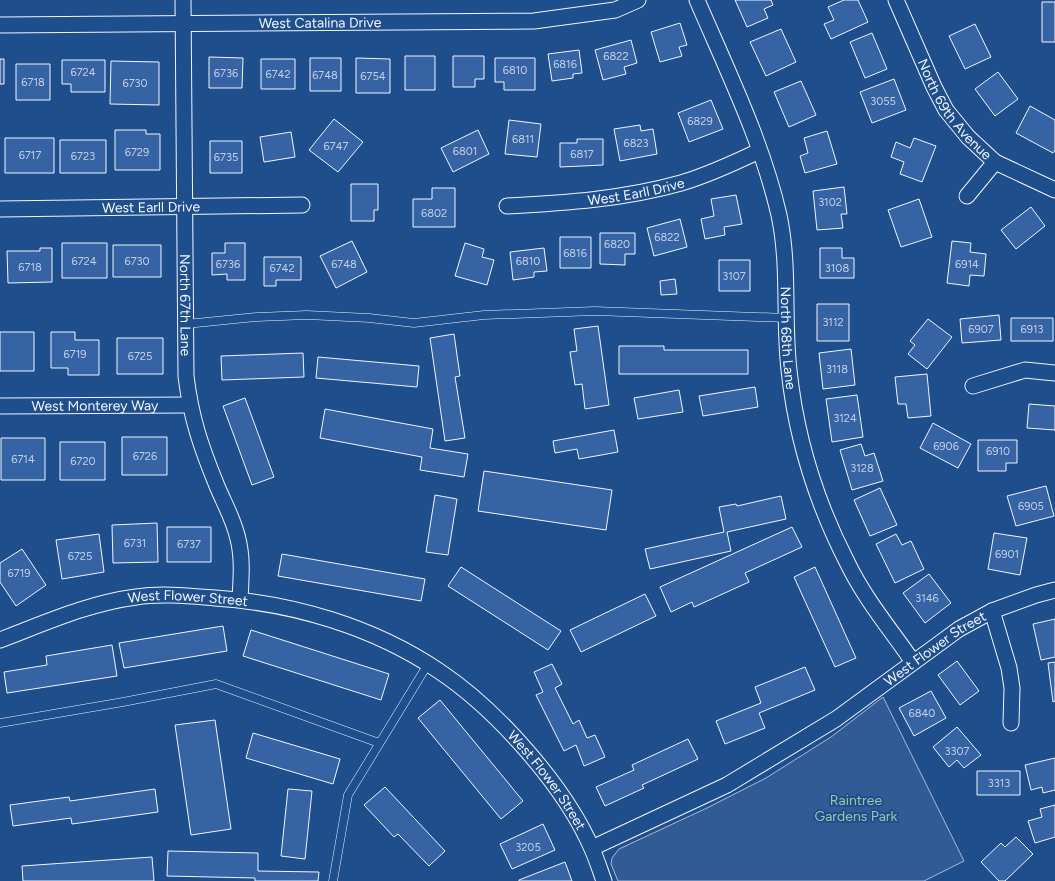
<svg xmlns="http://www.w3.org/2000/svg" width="1055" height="881" viewBox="0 0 1055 881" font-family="Figtree,sans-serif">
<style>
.built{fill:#305b95;stroke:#a8bbd7}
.building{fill:#3563a3;stroke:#f2f6ff}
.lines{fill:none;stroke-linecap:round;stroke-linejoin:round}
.service-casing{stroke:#f2f6ff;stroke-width:9}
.minor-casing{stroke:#f2f6ff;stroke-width:17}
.service{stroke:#1f4e8c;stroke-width:8}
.minor{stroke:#1f4e8c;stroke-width:15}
.labels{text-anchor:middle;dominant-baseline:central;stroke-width:4;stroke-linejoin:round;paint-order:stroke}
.number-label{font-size:11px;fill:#c3d1e8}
.street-label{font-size:14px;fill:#f2f6ff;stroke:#1f4e8c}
.park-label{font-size:14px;fill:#97c8a6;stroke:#1f4e8c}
</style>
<rect width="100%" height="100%" fill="#1f4e8c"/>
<!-- built -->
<path class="built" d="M883,697L964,861L924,881H618L611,864L612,858L619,849L707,808L766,778L831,737Z"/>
<!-- building -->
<path class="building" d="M735,0H771L773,5L764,9L768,18L747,27Z
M844,0H858L868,22L831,39L824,24L834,20L828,7Z
M1042,2H1055V42H1042Z
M680,23L687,45L679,47L682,56L660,62L651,32Z
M975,24L991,57L965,69L949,36Z
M781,29L796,62L766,76L750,42Z
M872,33L887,69L865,78L850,42Z
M631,40L637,63L624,67L626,74L603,80L595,50Z
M579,50L582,73L573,74V78L552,81L548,54Z
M405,56H435V90H405Z
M453,56H484V79H475V87H453Z
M209,57L243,58L242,88H209Z
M310,58H341V91H310Z
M356,58L390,59V93H356Z
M495,58H535V90H504V82H495Z
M0,59H4V84H0Z
M261,59H295V89H261Z
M62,60H105V92H71V84H62Z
M111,61L159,62V105L110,104Z
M16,64H50V100H16Z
M998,72L1018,99L995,116L975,89Z
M894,79L906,110L872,123L860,92Z
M801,81L816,115L789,127L774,92Z
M711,100L723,129L689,142L678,113Z
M1030,106L1055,120V150L1053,153L1016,133Z
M334,119L363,142L338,172L309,150Z
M509,120L541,124L537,157L505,154Z
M640,125L641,131L653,129L657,154L620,161L614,129Z
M115,130H146V134H160V170H115Z
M478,130L489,154L453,172L441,148Z
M827,131L837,164L805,173L800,156L808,153L804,138Z
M291,132L295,157L264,162L260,137Z
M5,138H54V173H5Z
M914,138L936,146L922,182L900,174L904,162L891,157L896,142L910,148Z
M577,139H603V165L560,167V143H577Z
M60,140H106V173H60Z
M210,141H242V173H210Z
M351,184H378V210H374V221H351Z
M844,187L847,214H841L843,228L817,230L813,191Z
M432,188H455V227H413V199H432Z
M736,195L742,224L724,227L725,235L705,239L701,219L714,216L711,199Z
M919,199L932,237L901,247L888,210Z
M1031,207L1045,226L1016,249L1001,230Z
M680,219L687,247L654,256L647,228Z
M600,233H635V254H625V265L600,264Z
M560,237H591V268H560Z
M352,241L367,272L336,288L320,256Z
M952,241L971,243L970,252L986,254L984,276L970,275L969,286L947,283Z
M62,243H107V278H62Z
M225,243H245V280H227V274L212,275V253H225Z
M465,243L484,249L482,257L494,260L487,285L455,276Z
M113,245H161V277H113Z
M40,248H52V282L8,283L7,251H40Z
M544,248L547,271L534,272V277L513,280L510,252Z
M820,248H842V258H854V278H820Z
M264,257H301V280H276V286H264Z
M719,260H750V291H719Z
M675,279L677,294L661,295L660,281Z
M817,304H849V341H817Z
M999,315L1001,340L962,343L960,319Z
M1011,318H1053V341H1011Z
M928,319L952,337L927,369L908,354L915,345L910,341Z
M598,326L609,405L585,409L582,384L575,385L570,352L577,351L574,329Z
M0,332H34V371H0Z
M51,332H75V340H99V375H68V368H51Z
M454,334L460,376L455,377L465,438L445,441L430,338Z
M117,338H163V374H117Z
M619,346H664V350H748V374H619Z
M851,349L855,385L823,389L819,353Z
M303,353L304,377L222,380L221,356Z
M318,357L419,366L417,387L316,378Z
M927,374L931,416L908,418L906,404H898L895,377Z
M755,387L758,407L703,416L699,396Z
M679,390L683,412L638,419L634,398Z
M857,395L863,437L832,442L826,399Z
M245,398L274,477L252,485L223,406Z
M1029,404L1055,406V430L1027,428Z
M325,409L433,429L430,448L468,454L464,477L420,470L422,457L320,438Z
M933,423L971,444L958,468L920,448Z
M614,430L618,452L579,459L577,449L555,453L553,441Z
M122,437H167V475H122Z
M1,438H45V480H1Z
M978,440H1017V463H1006V471H978Z
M60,442H105V480H60Z
M861,444L865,456L874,453L883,481L852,490L840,450Z
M484,471L612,490L606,530L478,511Z
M1046,486L1054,516L1016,526L1007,496Z
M880,488L897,525L870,536L854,500Z
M435,495L457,499L448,555L426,552Z
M781,496L786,519L727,532L731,551L650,569L645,549L724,532L719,507L736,504L737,506Z
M157,523L158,562L113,563L112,525Z
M167,527H211V562H167Z
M792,527L802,547L745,573L749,582L694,607L692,602L671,612L660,587Z
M994,533L1027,538L1020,575L988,569Z
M99,534L104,572L62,579L56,540Z
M896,534L902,545L911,541L924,569L895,583L876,544Z
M22,549L46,585L16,606L0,582V563Z
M282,554L425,579L421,601L278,576Z
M461,567L561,631L548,650L448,586Z
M815,567L856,658L835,667L794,577Z
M929,574L951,603L925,623L903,593Z
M645,594L656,616L581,652L570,630Z
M1055,619V657L1041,660L1033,624Z
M223,626L227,651L124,668L119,643Z
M251,630L389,674L381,700L243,656Z
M112,645L117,676L7,693L4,672L47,665L46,656Z
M957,661L979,691L960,705L938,675Z
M1055,662V701L1053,702L1048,663Z
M552,664L562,684L555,688L573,724L579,720L587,738L595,735L605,757L584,766L576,745L564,751L536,695L543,692L534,672Z
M805,667L815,690L759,713L765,728L725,744L716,721L761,703L755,687Z
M931,691L946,718L914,736L899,708Z
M440,700L523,801L501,819L418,718Z
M215,720L231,829L191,835L175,725Z
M957,727L981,755L964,768L957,760L949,767L933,747Z
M253,733L340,759L333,784L246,758Z
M688,739L698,759L642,785L644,788L605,806L596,787L634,770L632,765Z
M1055,758V790L1043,793L1042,787L1031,790L1025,765Z
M977,771H1020V795H977Z
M385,787L445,851L429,866L398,834L394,837L364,805Z
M155,789L158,812L72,824L71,818L13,826L10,805L69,797L70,801Z
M288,789L312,791L305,859L281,856Z
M1055,805V837L1035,843L1028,821L1042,817L1040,809Z
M543,824L555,850L512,869L500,844Z
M1016,837L1033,854L1005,881H999L981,862L1001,843L1005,847Z
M168,851L258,853V871L319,872L318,881H255V878L167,876Z
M152,857L154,881H23L22,866Z
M565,862L572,881H519V880Z"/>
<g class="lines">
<!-- service casing -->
<g class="service-casing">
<path id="service" d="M186,324L257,317L307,315L369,318L414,323L484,315L595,311L787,318
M0,723L123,702L216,684L379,743
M333,881L348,795L428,664"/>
</g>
<!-- minor casing -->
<g class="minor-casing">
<g id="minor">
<path id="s1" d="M183,0L186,376C191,418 201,447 217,486C224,503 234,520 238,539C243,559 241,579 240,599"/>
<path id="s2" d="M697,0C727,70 762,141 779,215C790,267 783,318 789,370C796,437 817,504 848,564C865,599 891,630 913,662"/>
<path id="s3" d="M896,0L934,87L946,110L968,137L995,162L1055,190"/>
<path id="s4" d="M0,25L534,21L615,10L638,0"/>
<path d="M967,196L995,162"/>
<path id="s5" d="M507,206C566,203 624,199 681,183C708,175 734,163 759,151"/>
<path id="s6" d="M0,209L302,205"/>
<path d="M973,386L1025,370L1055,373"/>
<path id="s7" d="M0,406L189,405"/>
<path d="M992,611L1009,668L1012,688L1011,723"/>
<path id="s8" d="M0,640C45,623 89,603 136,597C162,593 190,596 215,598C293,603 374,627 439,671C496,709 565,786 592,849C597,860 600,870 604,881"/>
<path id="s9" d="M592,848L727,785L836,719L959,629L992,611L1036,595L1055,590"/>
</g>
</g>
<!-- service -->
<use href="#service" class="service"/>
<!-- minor -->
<use href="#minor" class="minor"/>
</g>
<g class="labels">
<!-- number labels -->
<g class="number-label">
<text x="616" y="56">6822</text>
<text x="565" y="64">6816</text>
<text x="515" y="70">6810</text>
<text x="83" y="72">6724</text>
<text x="226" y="73">6736</text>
<text x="278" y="74">6742</text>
<text x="325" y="75">6748</text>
<text x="373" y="76">6754</text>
<text x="33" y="82">6718</text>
<text x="135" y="83">6730</text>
<text x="883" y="101">3055</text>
<text x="700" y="121">6829</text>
<text x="523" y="139">6811</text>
<text x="636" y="143">6823</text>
<text x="336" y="146">6747</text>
<text x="465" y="151">6801</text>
<text x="137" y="152">6729</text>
<text x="582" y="154">6817</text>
<text x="30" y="155">6717</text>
<text x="83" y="156">6723</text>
<text x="226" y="157">6735</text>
<text x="830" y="202">3102</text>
<text x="434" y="213">6802</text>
<text x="667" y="237">6822</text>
<text x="617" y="244">6820</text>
<text x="575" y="253">6816</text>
<text x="84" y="261">6724</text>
<text x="137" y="261">6730</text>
<text x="528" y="261">6810</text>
<text x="228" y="264">6736</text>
<text x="344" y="264">6748</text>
<text x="967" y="264">6914</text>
<text x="30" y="267">6718</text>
<text x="282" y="268">6742</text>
<text x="837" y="268">3108</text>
<text x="734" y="276">3107</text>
<text x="833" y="322">3112</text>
<text x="981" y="329">6907</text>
<text x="1032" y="329">6913</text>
<text x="75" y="354">6719</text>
<text x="140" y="356">6725</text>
<text x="837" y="369">3118</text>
<text x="845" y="418">3124</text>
<text x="946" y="446">6906</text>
<text x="998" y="451">6910</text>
<text x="145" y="456">6726</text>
<text x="23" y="459">6714</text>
<text x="83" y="461">6720</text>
<text x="862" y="468">3128</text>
<text x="1031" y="506">6905</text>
<text x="135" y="543">6731</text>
<text x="189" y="544">6737</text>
<text x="1007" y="554">6901</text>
<text x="80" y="556">6725</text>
<text x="19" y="573">6719</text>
<text x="927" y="598">3146</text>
<text x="922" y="713">6840</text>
<text x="957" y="751">3307</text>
<text x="999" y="783">3313</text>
<text x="528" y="847">3205</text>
</g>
<!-- street labels -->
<g class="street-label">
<text stroke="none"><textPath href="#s4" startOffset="320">West Catalina Drive</textPath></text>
<text stroke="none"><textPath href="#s3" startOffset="125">North 69th Avenue</textPath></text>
<text stroke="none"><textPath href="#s5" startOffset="130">West Earll Drive</textPath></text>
<text stroke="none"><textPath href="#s6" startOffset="151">West Earll Drive</textPath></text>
<text stroke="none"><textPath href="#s1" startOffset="305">North 67th Lane</textPath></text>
<text stroke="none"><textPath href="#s2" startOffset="354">North 68th Lane</textPath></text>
<text stroke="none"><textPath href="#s7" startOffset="95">West Monterey Way</textPath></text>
<text stroke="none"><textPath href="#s8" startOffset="195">West Flower Street</textPath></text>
<text stroke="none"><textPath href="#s9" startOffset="398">West Flower Street</textPath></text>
<text stroke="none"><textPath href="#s8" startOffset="615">West Flower Street</textPath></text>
</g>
<!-- park labels -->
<g class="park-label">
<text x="856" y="800">Raintree<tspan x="856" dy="16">Gardens Park</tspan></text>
</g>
</g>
</svg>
